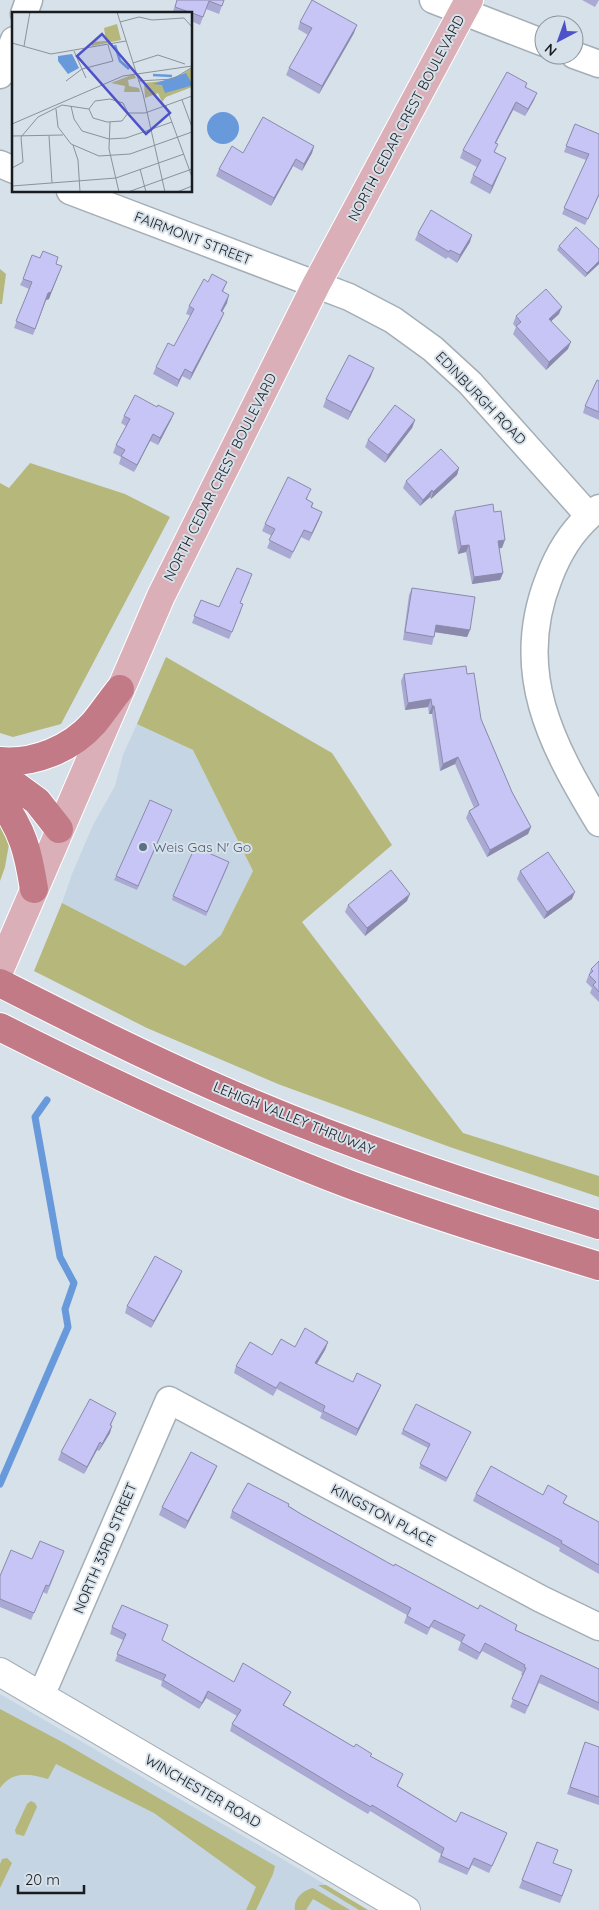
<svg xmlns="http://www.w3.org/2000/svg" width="599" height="1910" viewBox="0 0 599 1910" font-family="Quicksand,sans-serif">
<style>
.built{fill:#c5d5e3}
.green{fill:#b5b77b}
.water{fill:#6899db}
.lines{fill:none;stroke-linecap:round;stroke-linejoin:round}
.stream{stroke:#6899db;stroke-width:7}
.minor-casing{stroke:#a4aeb6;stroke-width:29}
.tertiary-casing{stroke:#a4aeb6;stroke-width:30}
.primary-casing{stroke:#fff;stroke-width:30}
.motorway-casing{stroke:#fff;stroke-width:30}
.minor{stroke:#fff;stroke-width:26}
.tertiary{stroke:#fff;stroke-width:28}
.primary{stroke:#daafb7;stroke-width:28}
.motorway{stroke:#c27a87;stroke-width:28}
.wall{fill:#aaa9d3}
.shaded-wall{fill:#8b8aac}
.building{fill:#c6c5f5;stroke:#8b8aac}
.service-dot{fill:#5c6f8a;stroke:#d7e1ea;stroke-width:2}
.labels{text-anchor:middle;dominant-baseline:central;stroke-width:4;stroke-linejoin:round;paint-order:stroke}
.street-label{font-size:14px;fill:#191c1f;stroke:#d7e1ea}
.service-label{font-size:14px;fill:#4e5e75;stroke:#d7e1ea;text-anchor:start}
.inset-river{fill:none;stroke:#6899db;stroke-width:2.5}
.inset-road{fill:none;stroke:#8b9299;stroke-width:1}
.view{fill:#4e52c8;fill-opacity:0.15;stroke:#4e52c8;stroke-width:2.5}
.inset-edge{fill:none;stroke:#191c1f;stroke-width:2.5}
</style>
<rect width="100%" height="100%" fill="#d7e1ea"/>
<!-- built -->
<path class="built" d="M137,724L193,750L253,871L221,935L185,966L62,903L72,874L93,825L115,786L123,755Z
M0,1694L274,1854L368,1910H0Z"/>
<!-- green -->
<path class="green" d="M0,269L6,274L2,304H0Z
M30,463L125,494L170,517L61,724L13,737L0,733V483L9,488Z
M166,657L332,753L392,845L302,922L463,1133L599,1176V1197L450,1147L278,1084L147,1028L34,971L62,903L185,966L221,935L253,871L193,750L137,724Z
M0,821L9,844L5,867L0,881Z
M0,1709L64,1743L275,1866L273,1874L256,1910H246L256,1887L154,1813L56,1764L48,1779C30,1774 13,1770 0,1788Z
M31,1801L35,1803L37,1807L24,1836L16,1834L15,1830L27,1804Z
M7,1858L12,1863L0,1888V1864L2,1859Z
M318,1885H326L368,1910H359Z
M313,1888L350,1910H332L313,1899L306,1910H295C293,1899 303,1890 313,1888Z"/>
<!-- water -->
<path class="water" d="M207 128a16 16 0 1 1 32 0a16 16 0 1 1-32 0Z"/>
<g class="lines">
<!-- stream -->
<path class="stream" d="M0,1484L68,1327L65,1309L74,1283L60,1257L35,1117L47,1100"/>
<!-- minor casing -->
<g class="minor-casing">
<path id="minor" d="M433,0L544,43
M24,14L29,0
M574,55L599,64
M0,75L14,40
M0,164L14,170
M70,191L349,297L393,320L433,349L470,383L589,516
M599,508C576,525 559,551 549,578C512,671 551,744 599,823
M41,1696L169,1400L541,1599L599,1627"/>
</g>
<!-- tertiary casing -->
<g class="tertiary-casing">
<path id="tertiary" d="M0,1672L406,1910"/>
</g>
<!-- primary casing -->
<g class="primary-casing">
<path id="primary" d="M0,969L161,596L316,285L469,0"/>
</g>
<!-- motorway casing -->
<g class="motorway-casing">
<path id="motorway" d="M0,761C34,764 71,749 94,723C103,712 111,700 120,689
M0,774L37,801L59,829
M0,799C23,831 28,851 34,889
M0,983C71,1019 142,1055 215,1087C339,1142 469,1185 599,1225
M0,1027C115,1085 231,1139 351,1185C433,1215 516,1241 599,1266"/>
</g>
<!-- minor -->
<use href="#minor" class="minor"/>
<!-- tertiary -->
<use href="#tertiary" class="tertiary"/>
<!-- primary -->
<use href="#primary" class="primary"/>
<!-- motorway -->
<use href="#motorway" class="motorway"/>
</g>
<!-- wall -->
<path class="wall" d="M177,0H224L219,14L206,9L200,25L191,21V14H172Z
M582,0H599L595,7Z
M300,22L354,33L319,94L286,75L289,68L308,35L298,29Z
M527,83L526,87L534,100L525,116L513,110L496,143L495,152L506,158L490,194L470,183L473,175L477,167L460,158L463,150Z
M575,124L599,134V196L585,225L562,214L586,160L564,152Z
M314,146L312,153L302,171L293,166L271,206L216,176L219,169L243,153Z
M418,233L470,242L457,263L448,257L446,259L415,240Z
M559,246L599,249V264L585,277L557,250Z
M56,264L49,299L46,300L33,335L14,328L29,289L20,285L23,279Z
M208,282H227L223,292L227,303L222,312L221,320L190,380L182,376L177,387L153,374L156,367L174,346L191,316L186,314L189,306Z
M559,314L551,321L568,349L546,370L513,334L516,327L513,324L516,316Z
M371,376L348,420L323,407L326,399Z
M599,381V420L583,413L585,406Z
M157,407L174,413L171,420L158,445L150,441L134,472L119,464L121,457L113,453L116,445L126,426L121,423L124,416Z
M415,420L412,428L385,463L365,447L368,440Z
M459,468L457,475L431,499L430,497L420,506L403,488L406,481Z
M308,496L307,499L313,503L312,507L322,512L319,520L309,541L301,537L290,559L267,548L272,536L262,531L265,524Z
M455,511L494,512L502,548H499L503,573L500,580L472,584L466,552L458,554L452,518Z
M250,581L240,603L241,611L229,639L192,623L201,600L219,607Z
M412,588L470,630L467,637L435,632L432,645L403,640L409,595Z
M404,674H467L481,719L512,792L531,827L528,834L487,857L466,818L469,811L474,808L455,764L440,771L432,714H429L428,707L405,710L401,681Z
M172,810L137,890L114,880L116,876Z
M228,866L206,916L172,900L173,896Z
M520,871L572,899L544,919L517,879Z
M407,901L365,936L345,912L348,905Z
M599,961V1002L590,993L592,988L586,982L591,969Z
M182,1271L179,1278L151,1328L125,1313L127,1306Z
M328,1342L325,1350L317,1364L353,1382L381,1385L378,1392L356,1436L320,1418L322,1413L277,1389L273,1396L234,1373L236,1366L295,1347Z
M116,1413L111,1425L110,1433L99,1451L97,1450L84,1474L58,1460L61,1452Z
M403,1430L471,1432L446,1482L419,1468L428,1448L401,1434Z
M217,1466L214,1473L185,1529L159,1515L162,1507Z
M476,1494L543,1495L564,1503L599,1522V1574L559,1551L560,1548L473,1501Z
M289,1506L301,1514L394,1566L478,1609L517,1625L516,1630L599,1669V1711L539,1683L525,1714L510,1707L523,1675H521L522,1672L482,1651L477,1660L458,1650L461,1642L431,1627L427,1635L404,1623L407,1615L230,1518L232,1511Z
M64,1551L47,1594L43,1592L31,1620L0,1607V1576L32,1559Z
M168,1625L162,1640L234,1682L291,1692L288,1698L284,1705L354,1747L403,1774L398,1786L456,1822L505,1839L489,1873L472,1865L467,1875L438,1862L441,1854L370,1811L368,1814L346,1801L230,1731L232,1724L237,1716L206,1698L199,1709L161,1686L162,1681L115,1661L123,1640L110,1634L112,1627Z
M585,1742L599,1747V1805L567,1794Z
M537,1842L553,1863L572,1870L560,1903L519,1888Z"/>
<!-- shaded-wall -->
<path class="shaded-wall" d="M357,25L354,33L319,94L322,86Z
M537,93L534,100L525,116L528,109Z
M516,102L513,110L492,150L495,143Z
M314,146L312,153L302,171L304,164Z
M506,158L503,165L490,194L492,186Z
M296,159L293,166L271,206L274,198Z
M472,235L470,242L457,263L460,255Z
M599,261V264L585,277L587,273Z
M62,266L49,299L46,300L33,335L48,293Z
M229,295L227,303L218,319L221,311Z
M562,307L559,314L546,326L549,319Z
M224,313L221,320L190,380L192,373Z
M571,342L568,349L546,370L549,362Z
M374,368L371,376L348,420L351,412Z
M185,369L182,376L177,387L179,380Z
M174,413L171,420L158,445L160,438Z
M415,420L412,428L385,463L388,455Z
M153,434L150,441L134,472L137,465Z
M459,468L457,475L431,499L433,492Z
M432,490L430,497L420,506L423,500Z
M322,512L319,520L309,541L312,533Z
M505,540L502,548L495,549L498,541Z
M469,545L466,552L458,554L461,546Z
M503,573L500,580L472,584L474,577Z
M436,625L470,630L467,637L434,632Z
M431,699L428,707L405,710L408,703Z
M432,706H434L432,714H429Z
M458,757L455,764L440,771L443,764Z
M531,827L528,834L487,857L490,850Z
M575,892L572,899L544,919L547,912Z
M410,894L407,901L365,936L367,928Z
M182,1271L179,1278L151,1328L154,1321Z
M328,1342L325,1350L313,1370L315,1363Z
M381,1385L378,1392L356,1436L358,1429Z
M112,1426L110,1433L99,1451L102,1444Z
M100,1442L97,1450L84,1474L87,1467Z
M217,1466L214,1473L185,1529L188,1521Z
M208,1691L206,1698L199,1709Z"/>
<!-- building -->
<path class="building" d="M177,0H224L222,6L209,1L203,17L175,7Z
M312,0L357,25L322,86L289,68L312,28L300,22Z
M507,72L527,83L525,87L537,93L528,109L516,102L495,143L498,144L494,152L506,158L492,186L473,175L481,160L463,150Z
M263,117L314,146L304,164L296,159L274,198L219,169L232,146L243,153Z
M575,124L599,134V194L588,219L564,208L589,154L566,146Z
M431,210L472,235L460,255L450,250L449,252L418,233Z
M576,227L599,249V261L587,273L559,246Z
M43,251L58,257L56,264L62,266L51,292L48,293L35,329L16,321L32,282L23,279L32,255L40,258Z
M212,274L227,282L222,291L229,295L221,311L224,313L192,373L185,369L179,380L156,367L168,343L174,346L194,309L189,306L204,279L208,282Z
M546,289L562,307L549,319L571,342L549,362L516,326L521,322L516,316Z
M349,355L374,368L351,412L326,399Z
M597,380L599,381V412L585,406Z
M135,395L157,407L158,405L174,413L160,438L153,434L137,465L121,456L125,450L116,445L130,419L124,416Z
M395,405L415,420L388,455L368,440Z
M441,449L459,468L433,492L432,490L423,500L406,481Z
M288,477L311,489L306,499L313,503L311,507L322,512L312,533L304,530L293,552L269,540L275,529L265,524Z
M493,504L494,512L501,511L505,540L498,541L503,573L474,577L469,545L461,546L455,511Z
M237,568L252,574L240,603L243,604L232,632L194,616L201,600L219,607Z
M412,588L475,597L470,630L436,625L434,637L405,632Z
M466,666L467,674L474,673L481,719L512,792L531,827L490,850L469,811L479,805L458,757L443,764L434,706H432L431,699L408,703L404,674Z
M150,800L172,810L138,886L116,876Z
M195,847L229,862L207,912L173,896Z
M548,852L575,892L547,912L520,871Z
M391,870L410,894L367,928L348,905Z
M599,961V992L593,985L596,982L589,975L593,971L591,969Z
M155,1256L182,1271L154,1321L127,1306Z
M305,1328L328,1342L315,1363L353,1382L357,1373L381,1385L358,1429L323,1411L325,1406L280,1382L276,1388L236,1366L250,1342L272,1355L281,1339L295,1347Z
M90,1399L116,1413L110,1425L112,1426L102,1444L100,1442L87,1467L61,1452Z
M416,1404L471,1432L447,1478L420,1464L430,1444L403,1430Z
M191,1452L217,1466L188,1521L162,1507Z
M491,1466L543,1495L548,1485L567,1496L563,1503L599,1522V1565L561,1543L562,1541L476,1494Z
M248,1483L289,1504L288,1506L301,1514L394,1566L395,1564L478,1609L480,1605L517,1625L515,1630L599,1669V1703L541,1675L528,1706L512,1699L526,1668L524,1667L525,1665L485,1643L480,1653L461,1642L465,1635L434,1620L429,1628L407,1616L411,1608L232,1511Z
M40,1541L64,1551L49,1586L46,1585L34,1613L0,1599V1576L11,1550L32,1559Z
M122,1605L168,1625L162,1640L234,1682L243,1663L291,1692L283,1705L354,1747L356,1744L372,1754L370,1756L403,1774L397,1786L456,1822L461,1812L507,1833L492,1866L474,1858L469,1869L441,1856L444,1848L372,1805L371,1807L348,1794L232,1724L241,1710L208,1691L202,1703L163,1680L166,1675L117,1654L126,1634L112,1627Z
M585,1742L599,1747V1797L570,1787Z
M537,1842L558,1850L553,1863L572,1870L562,1896L522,1880Z"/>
<!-- markers -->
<circle class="service-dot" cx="143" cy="847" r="5"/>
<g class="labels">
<!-- street labels -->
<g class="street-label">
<text transform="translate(406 118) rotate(-62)">NORTH CEDAR CREST BOULEVARD</text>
<text transform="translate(193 238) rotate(21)">FAIRMONT STREET</text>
<text transform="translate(481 398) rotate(46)">EDINBURGH ROAD</text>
<text transform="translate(220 477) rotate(-63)">NORTH CEDAR CREST BOULEVARD</text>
<text transform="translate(294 1118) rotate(22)">LEHIGH VALLEY THRUWAY</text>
<text transform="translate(383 1515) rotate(28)">KINGSTON PLACE</text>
<text transform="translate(105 1548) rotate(-67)">NORTH 33RD STREET</text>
<text transform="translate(203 1791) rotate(30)">WINCHESTER ROAD</text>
</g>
<!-- service labels -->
<g class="service-label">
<text x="153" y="847">Weis Gas N' Go</text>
</g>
</g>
<!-- overview -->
<g transform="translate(12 12)">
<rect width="180" height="180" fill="#d7e1ea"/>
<path d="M105,12L109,28L80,34L79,30L94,29L92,16ZM180,56V75L154,85L150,90L146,81L133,86L132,71L161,68ZM122,62L124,66L116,68L117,74L127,76L128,80H112L113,74L99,71Z" fill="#b5b77b"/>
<path d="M60,42L67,56L56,62L46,49V44ZM174,61L180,72L178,74L153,81L150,73L141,72Z" fill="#6899db"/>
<path class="inset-river" d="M103,33L108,49L117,57M141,63L160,64"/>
<path class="inset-road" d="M105,0L131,82L153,180M108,10L127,5L140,8L172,6L180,15M0,31L39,42L114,29M12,34L18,0M62,39L74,66M121,51L146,43L173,52M54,69L70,57L101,49L96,33M126,69L161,67L179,56M170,88L180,115M59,94L62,107L70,119L97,127L114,126L160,110M154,94L180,165M44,97L46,115L59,132L87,144L118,142L180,120M77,97L83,89L98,87L111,91L116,101M77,97L81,106L95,110L110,109L116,101M116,101H133L180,84M98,110L97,137L107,180M0,112L111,64L180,54M0,124L51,123M37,124L40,171M9,125L26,105L50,93L77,97M61,133L66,148L68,180M0,156L11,150L9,125M128,157L134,180M0,174L104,166L172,142M116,180L180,157M165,180L180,174"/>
<path class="view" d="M90,22L158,101L134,122L65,44Z"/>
<rect width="180" height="180" class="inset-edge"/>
</g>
<!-- north arrow -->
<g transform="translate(559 40) rotate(221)"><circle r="24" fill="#d7e1ea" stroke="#8b9299"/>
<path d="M0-4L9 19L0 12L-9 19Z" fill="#4e52c8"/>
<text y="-8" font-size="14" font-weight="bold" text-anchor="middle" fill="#191c1f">N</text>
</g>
<!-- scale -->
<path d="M18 1885v8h66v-8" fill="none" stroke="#191c1f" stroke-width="2.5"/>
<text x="25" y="1885" font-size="15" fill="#191c1f" stroke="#d7e1ea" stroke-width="4" paint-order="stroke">20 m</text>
</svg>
